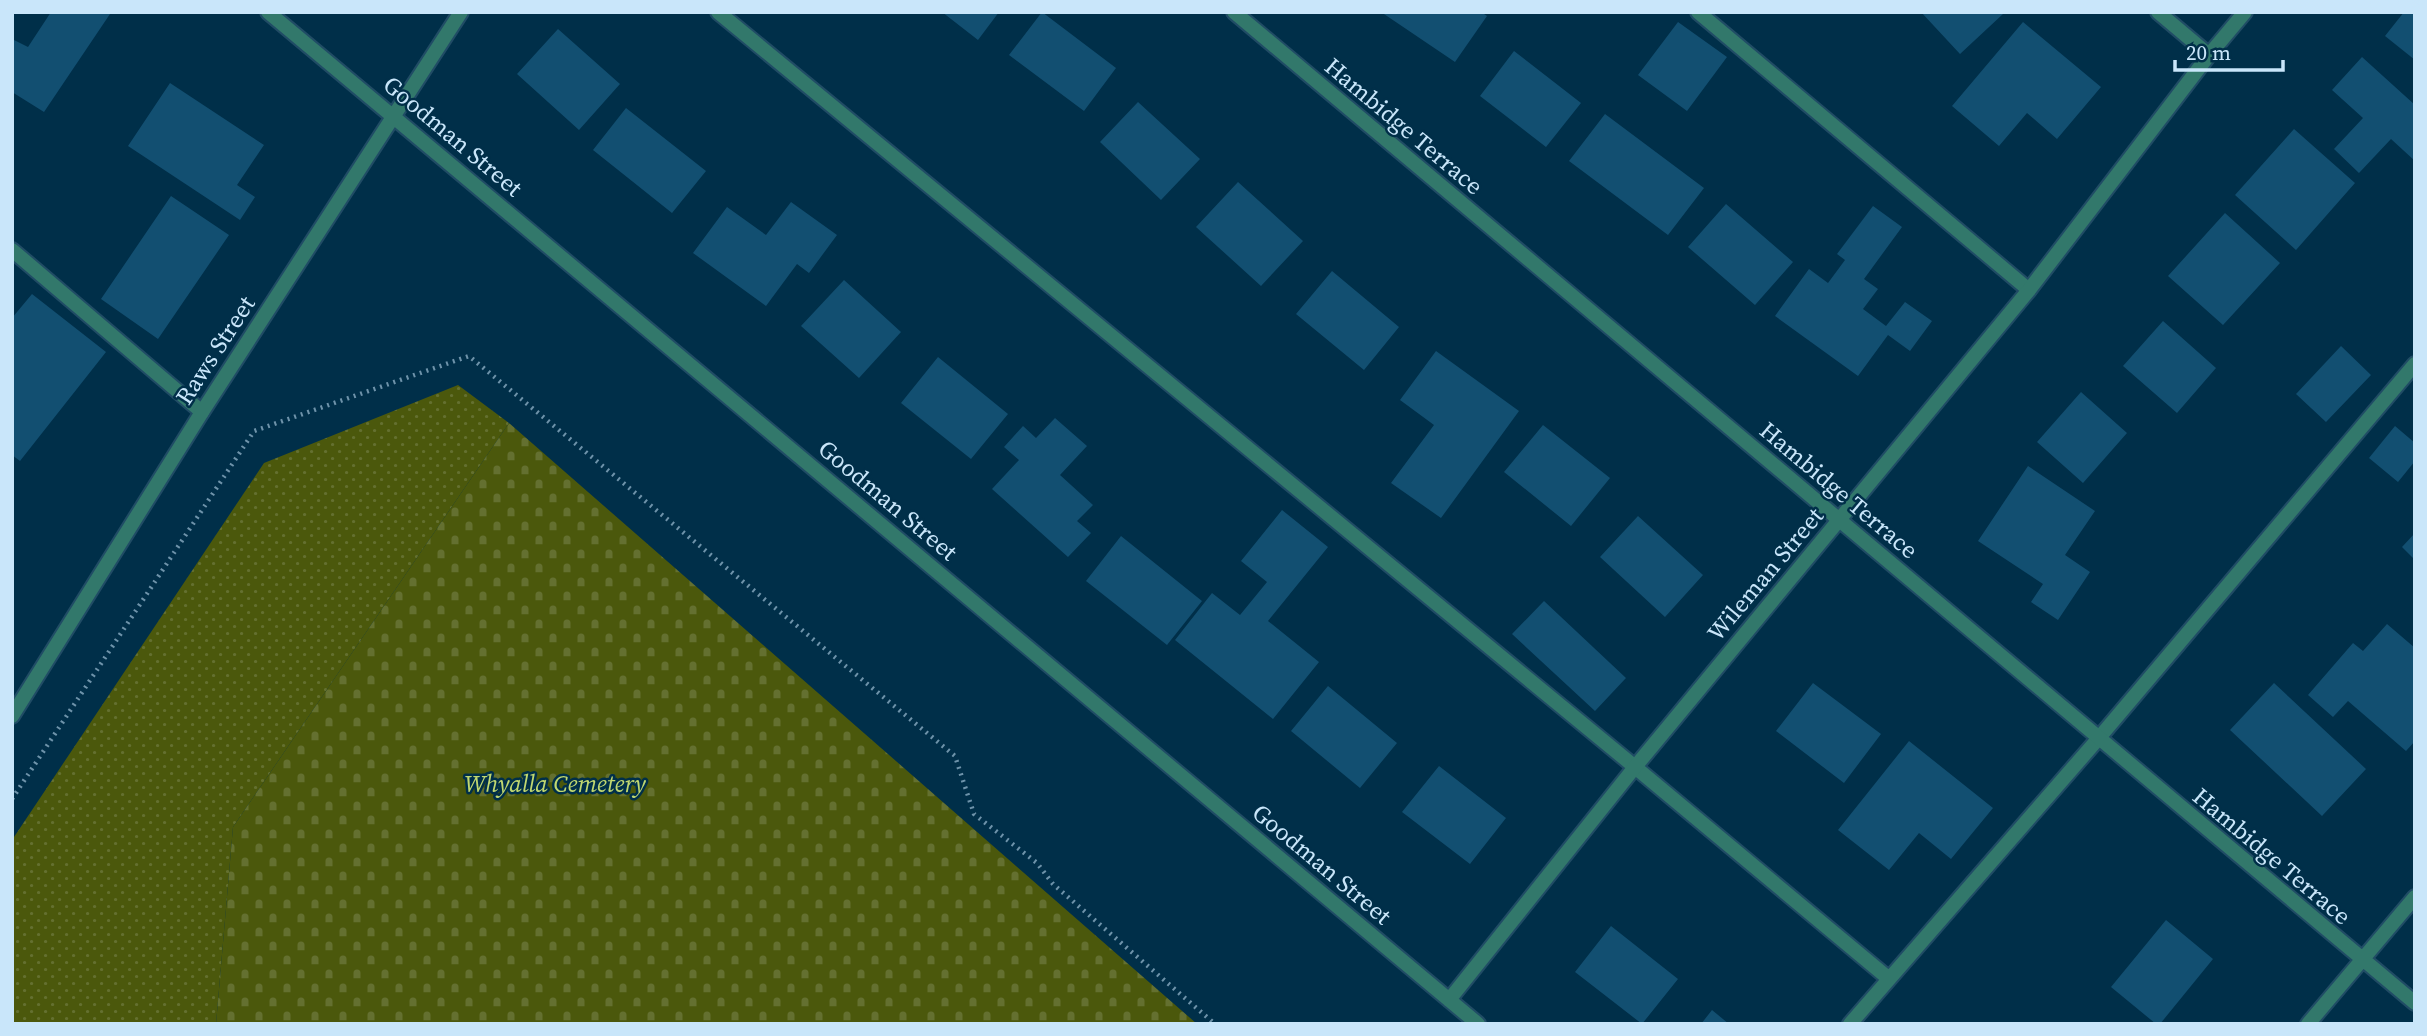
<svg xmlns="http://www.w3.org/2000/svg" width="2427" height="1036" viewBox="0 0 2427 1036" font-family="'Source Serif 4',serif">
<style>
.grass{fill:url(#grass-dots)}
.cemetery{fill:url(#cemetery-stones)}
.building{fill:#124f71}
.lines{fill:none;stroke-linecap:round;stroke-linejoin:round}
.lane-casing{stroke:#204c65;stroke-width:18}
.street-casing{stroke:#204c65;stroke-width:18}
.path{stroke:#6e93aa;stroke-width:4.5;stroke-dasharray:2 5;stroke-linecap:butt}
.lane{stroke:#32786b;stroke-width:14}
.street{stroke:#32786b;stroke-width:14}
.labels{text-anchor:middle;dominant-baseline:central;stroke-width:5;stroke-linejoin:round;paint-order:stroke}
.street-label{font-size:24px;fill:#c9e6fa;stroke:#002f49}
.park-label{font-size:24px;font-style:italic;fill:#c1d870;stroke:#002f49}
</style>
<defs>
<pattern id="grass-dots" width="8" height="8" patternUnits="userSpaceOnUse" patternTransform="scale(1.75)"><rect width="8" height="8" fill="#4b580c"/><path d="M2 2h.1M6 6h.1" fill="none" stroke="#647030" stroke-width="1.8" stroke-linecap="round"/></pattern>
<pattern id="cemetery-stones" width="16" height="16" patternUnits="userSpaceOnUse" patternTransform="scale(1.75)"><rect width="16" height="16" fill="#4b580c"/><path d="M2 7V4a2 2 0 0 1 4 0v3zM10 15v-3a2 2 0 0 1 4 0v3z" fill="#647030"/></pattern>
</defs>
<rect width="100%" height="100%" fill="#002f49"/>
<!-- grass -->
<path class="grass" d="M458,385L509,423L233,827L216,1024H12V840L264,463Z"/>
<!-- cemetery -->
<path class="cemetery" d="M509,423L1197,1024H1198H216L233,827Z"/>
<!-- building -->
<path class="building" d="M51,12H107L110,14L44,112L12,92V39L28,47Z
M942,12H999L978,40Z
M1042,12L1116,68L1084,111L1009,55Z
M1381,12H1481L1487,16L1455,62Z
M1921,12H2001L2003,14L1960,54Z
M2404,12H2415V60L2385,36Z
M1678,22L1727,57L1687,111L1638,75Z
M2023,22L2101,87L2057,139L2027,113L1999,146L1952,106Z
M558,29L620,84L579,130L517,74Z
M1514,51L1581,103L1546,147L1480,96Z
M2362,57L2415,105V161L2391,139L2359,173L2334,149L2363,118L2332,90Z
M170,83L264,145L237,185L255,197L240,220L128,146Z
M1138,102L1200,159L1161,200L1100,142Z
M626,108L706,171L672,213L593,150Z
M1605,114L1704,188L1668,235L1569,161Z
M2294,129L2355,183L2296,250L2235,195Z
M1238,182L1303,241L1261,286L1196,227Z
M171,196L229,235L158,339L101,299Z
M791,202L837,235L809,273L797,264L766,306L693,253L727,207L766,235Z
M1726,204L1793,262L1755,305L1688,247Z
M1873,206L1902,227L1864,279L1878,289L1863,309L1886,326L1905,302L1932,321L1910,351L1888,335L1858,376L1775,316L1809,269L1828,283L1845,260L1837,254Z
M2225,213L2280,263L2223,325L2168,276Z
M1332,271L1399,327L1364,370L1296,314Z
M844,280L901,332L859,378L801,326Z
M32,294L106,352L20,461L12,455V318Z
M2163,321L2216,368L2177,413L2123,366Z
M2341,346L2371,375L2326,422L2296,394Z
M1436,351L1519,411L1441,518L1391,483L1434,425L1400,400Z
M938,357L1008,414L971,459L901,403Z
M2081,392L2127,433L2083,483L2037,442Z
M1055,418L1087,446L1060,475L1093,505L1077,521L1091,533L1068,557L992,489L1019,460L1004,447L1023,426L1036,438Z
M1543,425L1610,478L1571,526L1504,472Z
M2395,426L2415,443V461L2398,482L2369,458Z
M2028,466L2095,511L2065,555L2090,572L2058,620L2031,602L2043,584L1978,541Z
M1282,510L1328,547L1268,621L1319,662L1273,719L1175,640L1212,593L1240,615L1267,582L1241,561Z
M1638,516L1703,575L1665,617L1600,557Z
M2415,533V560L2402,547Z
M1121,536L1202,601L1167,645L1086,581Z
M1544,601L1626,678L1595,711L1512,634Z
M2387,624L2415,648V741L2406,751L2348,701L2333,717L2308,695L2353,643L2363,651Z
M1813,683L1881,734L1844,783L1776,731Z
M2274,683L2366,769L2322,816L2230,730Z
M1328,686L1397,743L1360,788L1291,731Z
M1909,741L1993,808L1951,859L1919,833L1889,870L1838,830Z
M1439,766L1506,818L1470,864L1402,812Z
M2166,920L2213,959L2160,1024H2156L2111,987Z
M1611,926L1678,979L1642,1024L1575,972Z
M1712,1010L1729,1024H1701Z"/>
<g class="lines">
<!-- lane casing -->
<g class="lane-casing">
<path id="lane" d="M718,12L1635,767L1888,978
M1698,12L2029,290
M12,250L202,412
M1850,1024L2098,739L2415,364"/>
</g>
<!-- street casing -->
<g class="street-casing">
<path id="street" d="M268,12L1478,1024
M1234,12L2415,1003
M2158,12L2209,55
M12,716L202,412L461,12
M1449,1000L1635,767L2029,290L2209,55L2245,12
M2308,1024L2415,897"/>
</g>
<!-- path -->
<path class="path" d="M12,799L254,431L469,356L955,756L974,814L1037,863L1053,884L1215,1024"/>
<!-- lane -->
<use href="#lane" class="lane"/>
<!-- street -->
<use href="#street" class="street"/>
</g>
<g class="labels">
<!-- street labels -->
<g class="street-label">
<text transform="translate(1404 126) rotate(40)">Hambidge Terrace</text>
<text transform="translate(453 136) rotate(40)">Goodman Street</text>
<text transform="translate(215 350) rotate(-57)">Raws Street</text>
<text transform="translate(1839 490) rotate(40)">Hambidge Terrace</text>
<text transform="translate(888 500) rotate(40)">Goodman Street</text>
<text transform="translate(1765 574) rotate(-50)">Wileman Street</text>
<text transform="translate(2272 856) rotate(40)">Hambidge Terrace</text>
<text transform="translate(1322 864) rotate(40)">Goodman Street</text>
</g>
<!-- park labels -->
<g class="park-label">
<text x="555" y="783">Whyalla Cemetery</text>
</g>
</g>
<!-- border -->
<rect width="2427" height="1036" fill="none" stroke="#c9e6fa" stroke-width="28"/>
<!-- scale -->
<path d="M2175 60v10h108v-10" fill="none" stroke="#c9e6fa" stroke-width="3.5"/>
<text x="2186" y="60" font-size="21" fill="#c9e6fa" stroke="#002f49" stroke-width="5" paint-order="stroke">20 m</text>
</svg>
